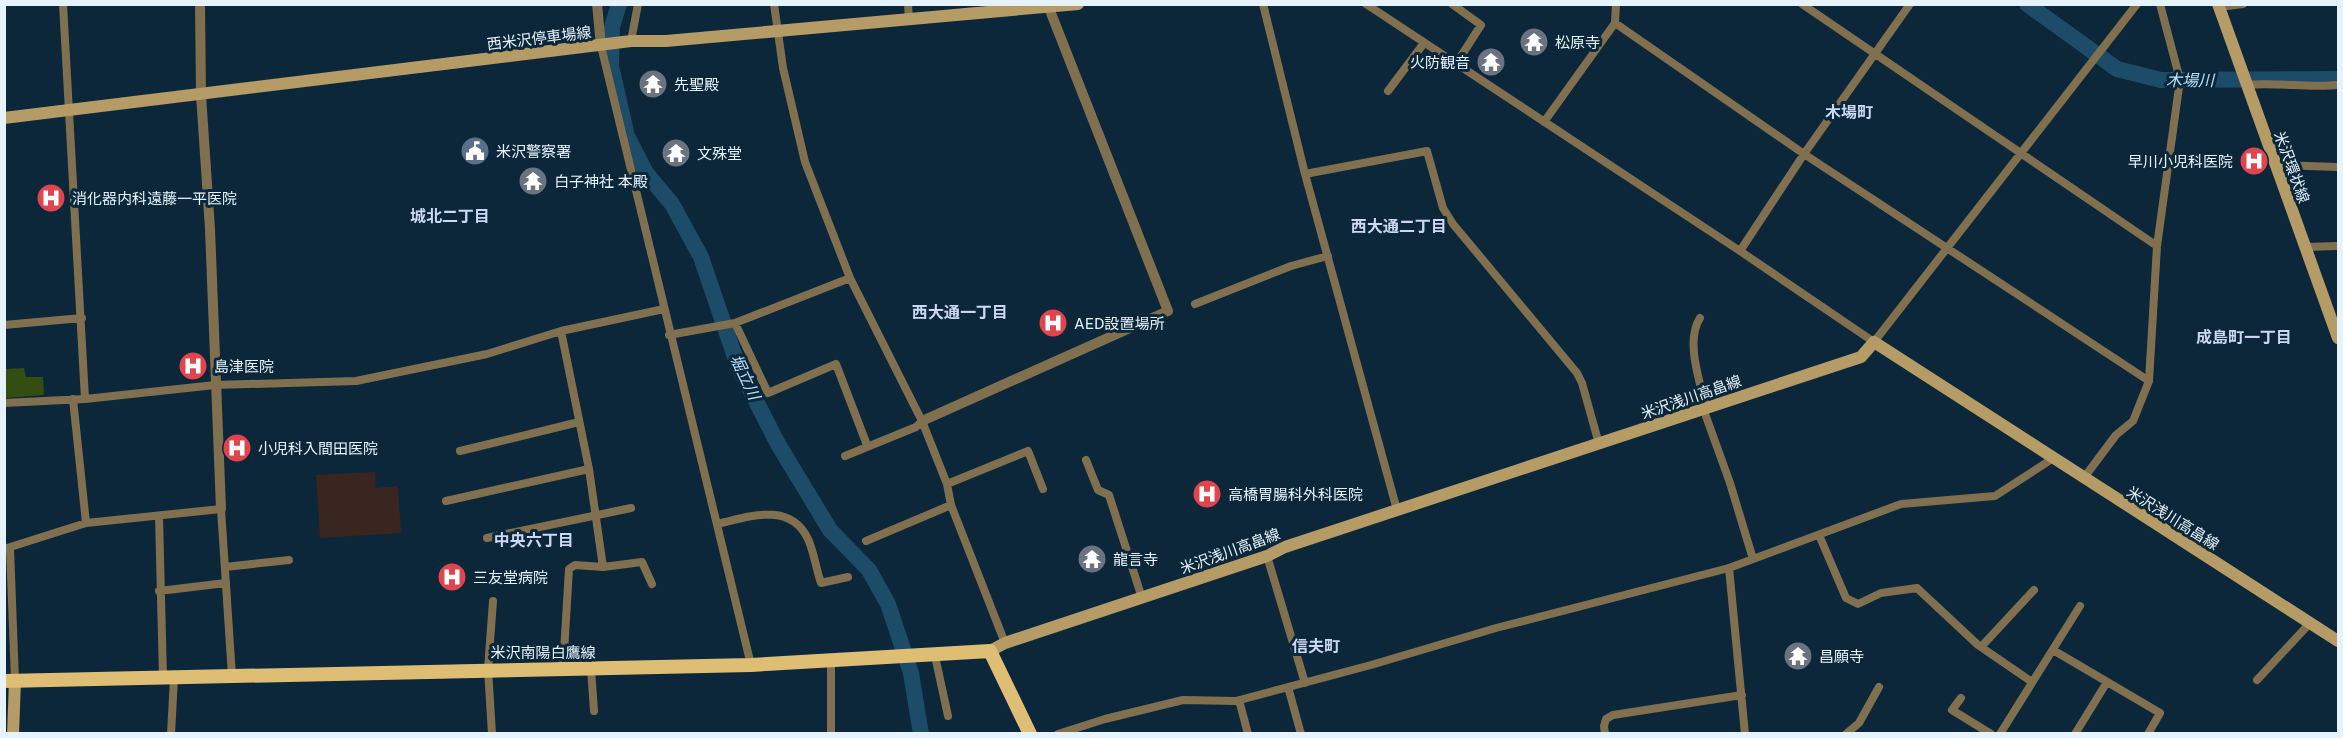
<svg xmlns="http://www.w3.org/2000/svg" width="2343" height="738" viewBox="0 0 2343 738" font-family="'Public Sans','Noto Sans JP',sans-serif">
<style>
.education{fill:#392621}
.green{fill:#344d11}
.lines{fill:none;stroke-linecap:round;stroke-linejoin:round}
.river{stroke:#1c4c67;stroke-width:16}
.minor{stroke:#80704f;stroke-width:8}
.tertiary{stroke:#80704f;stroke-width:10}
.secondary{stroke:#b59b65;stroke-width:12}
.primary{stroke:#debd75;stroke-width:14}
.labels{text-anchor:middle;dominant-baseline:central;stroke-width:6;stroke-linejoin:round;paint-order:stroke}
.street-label{font-size:15px;fill:#e6f3fd;stroke:#0b2739}
.poi-label{font-size:15px;fill:#e6f3fd;stroke:#0b2739;text-anchor:start}
.water-label{font-size:16px;font-style:italic;fill:#b6e0fc;stroke:#0b2739}
.neighbourhood-label{font-size:16px;font-weight:bold;fill:#cbd7f3;stroke:#0b2739}
</style>
<rect width="100%" height="100%" fill="#0b2739"/>
<!-- education -->
<path class="education" d="M375,472L376,488L398,486L401,533L320,538L316,475Z"/>
<!-- green -->
<path class="green" d="M24,368L26,377H43L44,395L5,398V369Z"/>
<g class="lines">
<!-- river -->
<path class="river" d="M619,4L612,27L611,66L627,136L646,173L672,204L701,257L738,366L778,444L830,530L869,570L888,604L911,673L921,734
M2027,4L2117,69L2161,80L2338,79"/>
<!-- minor -->
<path class="minor" d="M63,4L85,399
M774,4L783,68L805,162L850,278L922,421L947,484L951,505L1005,643
M908,4L909,20
M1263,4L1305,174L1397,510
M1366,4L1740,251L1874,342L2137,4
M1452,4L1481,25L1456,64
M1802,4L2157,246
M2219,7L2243,4
M1615,23L1804,154L2149,381
M631,41L638,4
M601,46L751,665
M2247,85C2277,82 2308,88 2338,85
M1388,91L1424,43
M1544,122L1615,23L1616,4
M2275,165L2338,167
M1305,174L1427,151L1443,208L1453,224L1577,373L1582,383L1599,444
M2305,247L2338,246
M1740,251L1804,154L1910,4
M1195,304L1291,266L1328,256
M1700,318C1685,341 1700,382 1706,407
M735,323L768,393L836,364L867,445
M4,325L82,318
M561,331L589,469L603,567
M669,335L735,323L850,278
M73,399L86,523
M4,403L85,399L215,385L356,381L487,354L561,331L664,309
M1703,408L1730,483L1753,559
M460,451L579,422
M845,456L916,427L922,421
M1086,460L1098,490L1109,495L1142,598
M2083,479L2116,435L2133,421L2149,381L2157,246L2179,87V76L2160,4
M947,484L1028,451L1043,489
M446,501L589,469
M159,516L163,678
M717,524C748,517 790,501 808,539C814,552 816,569 821,583L848,577
M1819,535L1846,598L1858,604L1881,593L1917,588L1978,645L2032,682
M487,538L631,508
M866,541L951,505
M10,548L15,681
M4,549L86,523L221,509L232,676
M1267,556L1305,683
M225,567L289,560
M1729,568L1745,734
M159,591L226,583
M1981,647L2034,590
M2053,650L2160,713L2148,734
M935,656L948,716
M831,662V734
M563,669L569,569L575,565L603,567L642,562L652,584
M591,669L594,711
M2257,680L2310,623
M1288,687L1301,734
M1961,698L1952,710L1991,734
M1239,700L1248,734
M171,734L174,678
M492,734L488,669L493,601
M1058,734L1105,719L1183,700L1236,701L1371,665L1496,628L1729,568L1901,504L1995,496L2052,459
M1605,734L1604,726L1606,719L1613,715L1742,695
M1846,734L1859,723L1879,687
M2000,734L2080,606
M2075,734L2107,682"/>
<!-- tertiary -->
<path class="tertiary" d="M200,4L201,95L210,229L221,509
M597,4L601,46
M922,421L1168,311L1049,8"/>
<!-- secondary -->
<path class="secondary" d="M2218,4L2338,338
M4,118L631,41H666L1078,4
M990,651L1005,643L1267,556L1285,547L1861,357L1874,342L2338,641
M13,734L15,681"/>
<!-- primary -->
<path class="primary" d="M4,681L751,665L990,651L1030,734"/>
</g>
<!-- icons -->
<defs>
<g id="temple-disc" transform="scale(1.5)"><circle r="9.5" fill="#6b7280" stroke="#0b2739"/><path d="M0-6L5-2H3V0L6.5 2.5H4V6H1.5V3h-3V6H-4V2.5H-6.5L-3 0V-2H-5Z" fill="#fff"/></g>
<g id="civic-disc" transform="scale(1.5)"><circle r="9.5" fill="#5c6f8a" stroke="#0b2739"/><path d="M-.6-6.5H3V-4.5H.6V-3L4-1V1h2V6H-6V1h2V-1L-.6-3ZM-1.2 2.5V6h2.4V2.5Z" fill="#fff"/></g>
<g id="hospital-disc" transform="scale(1.5)"><circle r="9.5" fill="#e0444e" stroke="#0b2739"/><path d="M-5-5h3v3.5h4V-5h3V5h-3V1.5h-4V5h-3Z" fill="#fff"/></g>
</defs>
<g fill-rule="evenodd">
<use href="#temple-disc" x="1534" y="42"/>
<use href="#temple-disc" x="1491" y="62"/>
<use href="#temple-disc" x="653" y="84"/>
<use href="#civic-disc" x="475" y="151"/>
<use href="#temple-disc" x="676" y="153"/>
<use href="#hospital-disc" x="2254" y="161"/>
<use href="#temple-disc" x="533" y="181"/>
<use href="#hospital-disc" x="51" y="198"/>
<use href="#hospital-disc" x="1053" y="323"/>
<use href="#hospital-disc" x="193" y="366"/>
<use href="#hospital-disc" x="237" y="448"/>
<use href="#hospital-disc" x="1207" y="494"/>
<use href="#temple-disc" x="1092" y="559"/>
<use href="#hospital-disc" x="452" y="577"/>
<use href="#temple-disc" x="1798" y="656"/>
</g>
<g class="labels">
<!-- street labels -->
<g class="street-label">
<text transform="translate(539 38) rotate(-7)">西米沢停車場線</text>
<text transform="translate(2292 167) rotate(70)">米沢環状線</text>
<text transform="translate(1691 397) rotate(-19)">米沢浅川高畠線</text>
<text transform="translate(2173 518) rotate(32)">米沢浅川高畠線</text>
<text transform="translate(1230 551) rotate(-20)">米沢浅川高畠線</text>
<text x="543" y="652">米沢南陽白鷹線</text>
</g>
<!-- poi labels -->
<g class="poi-label">
<text x="1555" y="42">松原寺</text>
<text x="1470" y="62" text-anchor="end">火防観音</text>
<text x="674" y="84">先聖殿</text>
<text x="496" y="151">米沢警察署</text>
<text x="697" y="153">文殊堂</text>
<text x="2233" y="161" text-anchor="end">早川小児科医院</text>
<text x="554" y="181">白子神社 本殿</text>
<text x="72" y="198">消化器内科遠藤一平医院</text>
<text x="1074" y="323">AED設置場所</text>
<text x="214" y="366">島津医院</text>
<text x="258" y="448">小児科入間田医院</text>
<text x="1228" y="494">高橋胃腸科外科医院</text>
<text x="1113" y="559">龍言寺</text>
<text x="473" y="577">三友堂病院</text>
<text x="1819" y="656">昌願寺</text>
</g>
<!-- water labels -->
<g class="water-label">
<text x="2190" y="80">木場川</text>
<text transform="translate(745 377) rotate(65)">堀立川</text>
</g>
<!-- neighbourhood labels -->
<g class="neighbourhood-label">
<text x="1849" y="112">木場町</text>
<text x="450" y="216">城北二丁目</text>
<text x="1399" y="226">西大通二丁目</text>
<text x="960" y="312">西大通一丁目</text>
<text x="2244" y="337">成島町一丁目</text>
<text x="534" y="540">中央六丁目</text>
<text x="1316" y="646">信夫町</text>
</g>
</g>
<!-- border -->
<rect width="2343" height="738" fill="none" stroke="#e6f3fd" stroke-width="12"/>
</svg>
